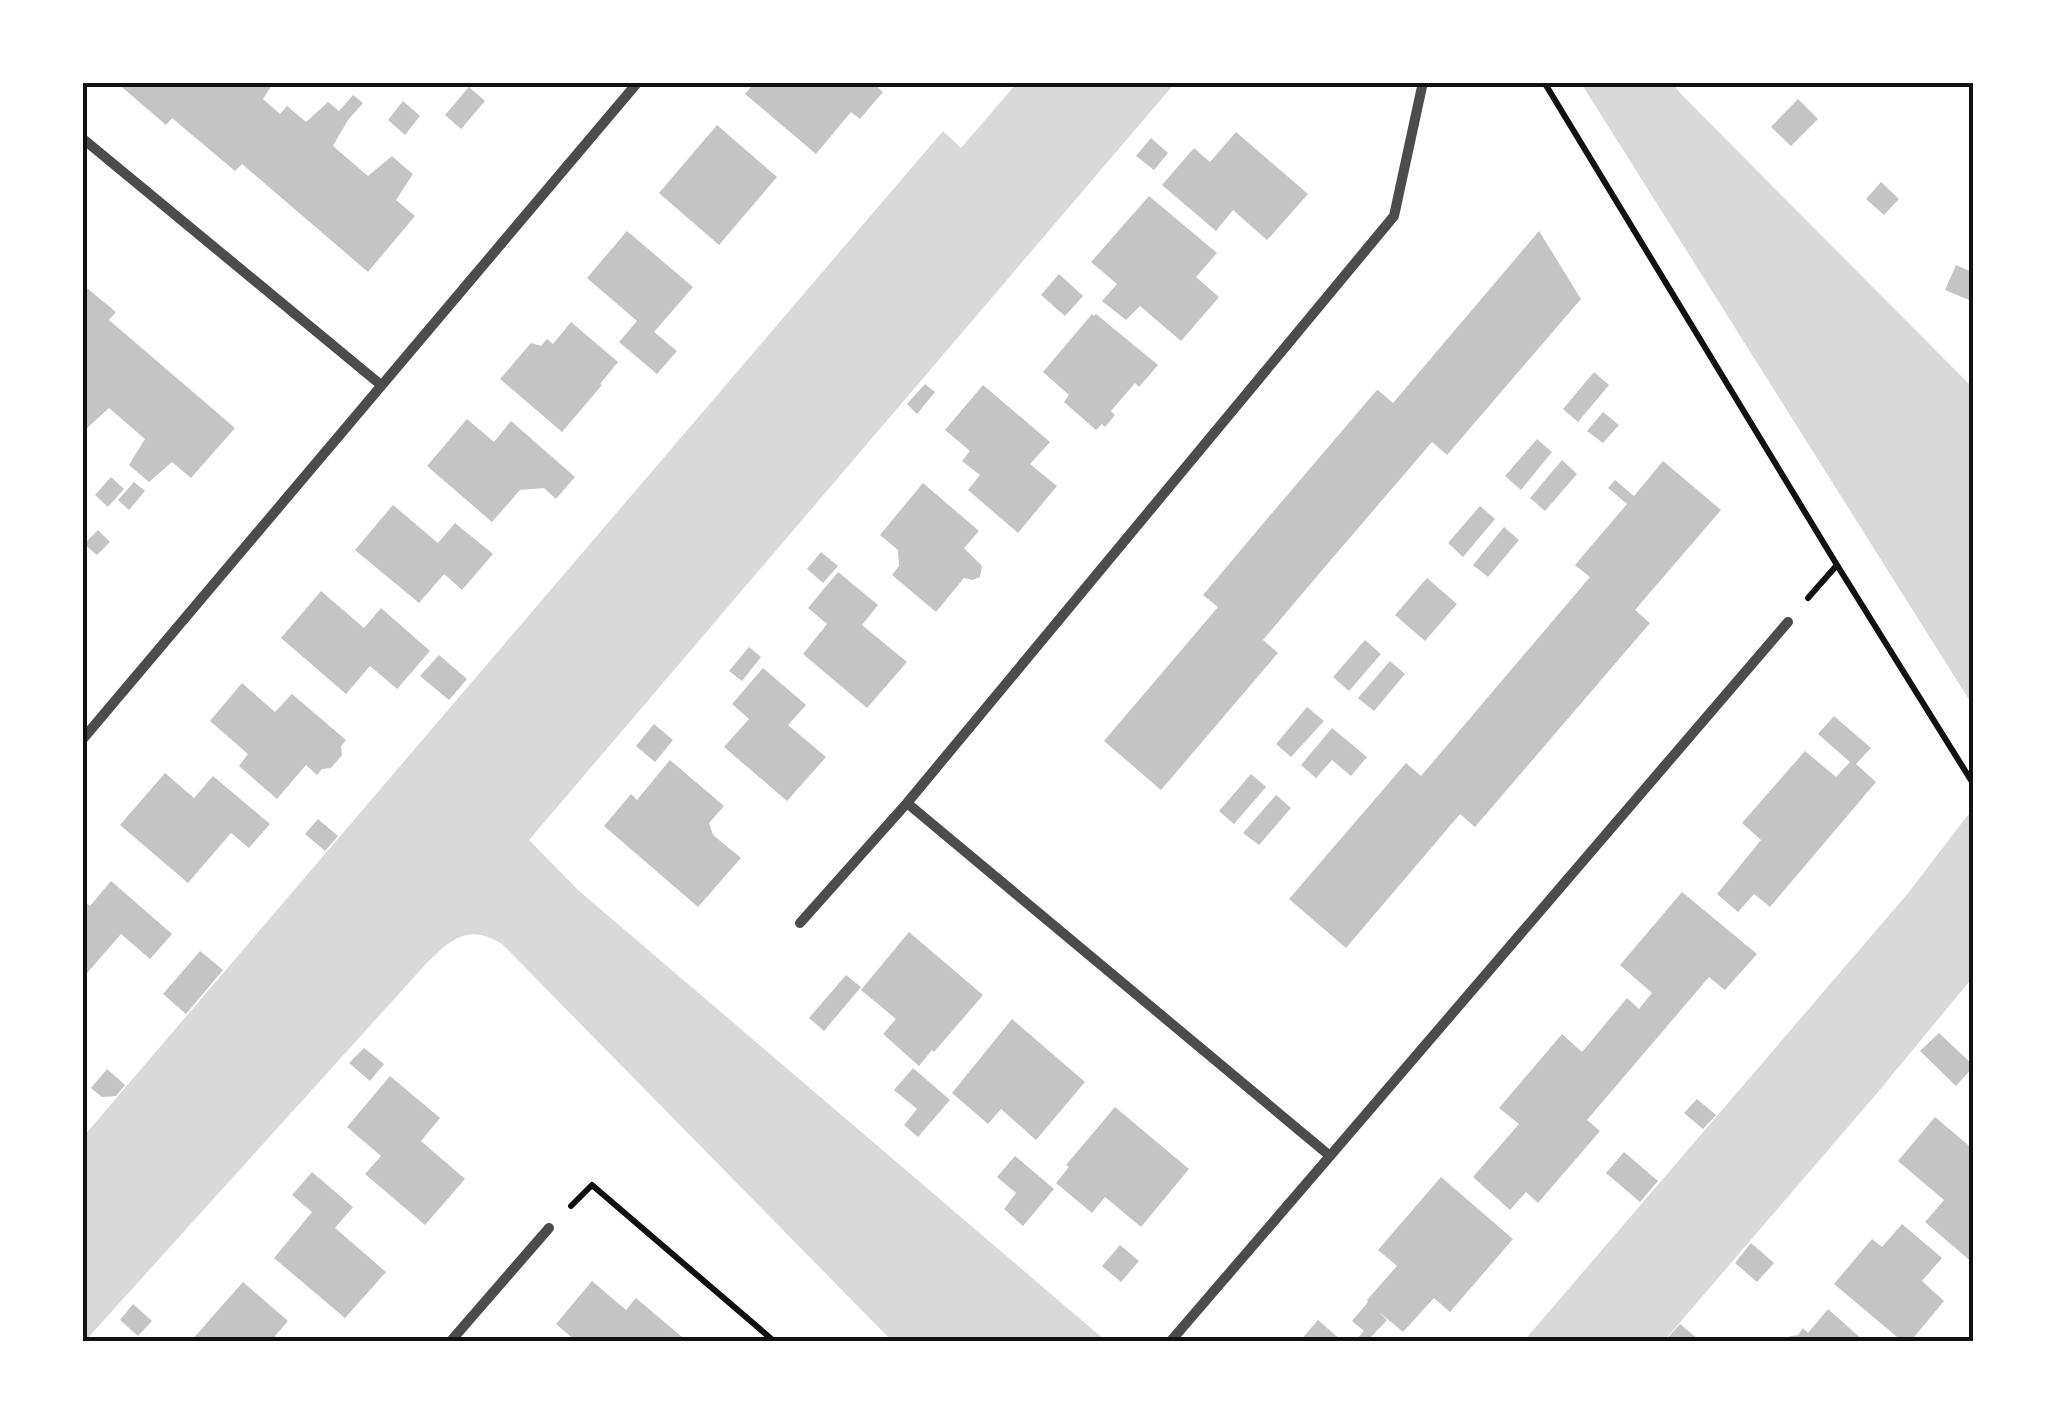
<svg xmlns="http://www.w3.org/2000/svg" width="2056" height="1424" viewBox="0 0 2056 1424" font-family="'Roboto Condensed',sans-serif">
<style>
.water{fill:#d9d9d9}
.building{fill:#c4c4c4}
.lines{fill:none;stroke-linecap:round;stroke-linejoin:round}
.path{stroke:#111;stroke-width:6}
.minor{stroke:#4c4c4c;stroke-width:10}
.neatline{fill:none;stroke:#111;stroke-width:4}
</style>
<rect width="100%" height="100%" fill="#fff"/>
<!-- water -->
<path class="water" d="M1017,83H1175L529,840L578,890L1106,1341H892L502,944C466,922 450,941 424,966L85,1341H83V1137L943,131L961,148Z
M1581,83H1672L1680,93L1973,388V706Z
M1973,812V977L1878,1092L1664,1341L1523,1342L1909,892L1967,816Z"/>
<!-- building -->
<path class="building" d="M116,82H274L263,99L280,114L287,106L306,122L328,102L339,111L353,95L363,103L348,120L333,146L368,176L392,156L402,165L413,174L396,200L415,216L368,272L242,164L235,171L172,118L166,125Z
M755,82H872L883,92L860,119L851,112L816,154L745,94Z
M469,87L485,101L461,129L445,115Z
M1798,99L1818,119L1791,146L1771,127Z
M403,101L420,116L405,135L388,120Z
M717,125L777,177L719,245L659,193Z
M1236,132L1308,194L1267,240L1233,210L1216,231L1162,185L1194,148L1210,162Z
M1151,138L1168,153L1154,170L1136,156Z
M1881,182L1899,199L1884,215L1866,199Z
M1149,196L1217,253L1196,277L1219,297L1181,341L1140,306L1126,320L1102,301L1117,284L1091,262Z
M627,231L693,287L654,332L677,351L657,374L619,342L637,321L587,278Z
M1539,231L1581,299L1447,455L1432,442L1318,575L1263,640L1278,653L1161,790L1104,741L1218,607L1203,595L1261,526L1376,391L1378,390L1393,403Z
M1956,265L1974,273V302L1945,290Z
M1059,274L1083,296L1065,316L1041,295Z
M82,284L116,312L109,320L235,428L191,478L172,462L149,482L129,465L145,439L109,408L86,429L82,426Z
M1092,314L1094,316L1096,314L1158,365L1139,387L1135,383L1111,411L1115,415L1105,427L1102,424L1096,430L1064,402L1069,395L1043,372Z
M571,322L618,362L600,384L602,385L562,432L500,379L531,343L541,346L547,339L553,344Z
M1594,372L1609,385L1578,422L1563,409Z
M925,384L935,392L917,414L907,404Z
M983,385L1050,442L1030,464L1057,486L1018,533L968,490L980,475L962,461L970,451L945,430Z
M1603,412L1619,425L1603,443L1587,431Z
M467,419L494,442L511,421L575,477L556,499L544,488L520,490L492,522L427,466Z
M1537,439L1552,452L1521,490L1505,476Z
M1562,460L1577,474L1545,511L1530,498Z
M1663,461L1721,510L1635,610L1650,623L1475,827L1460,814L1346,948L1289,899L1406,763L1421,776L1590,577L1575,565L1627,504L1608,488L1615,480L1634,496Z
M111,477L124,489L108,507L95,495Z
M134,482L145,491L129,510L118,500Z
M923,483L979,531L964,548L982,566L980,577L973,580L964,578L936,612L892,575L899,566L898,550L880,535Z
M393,505L438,543L455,523L493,554L462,590L444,574L419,603L355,550Z
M1480,506L1495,519L1463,557L1448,543Z
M1504,527L1519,540L1488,577L1473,565Z
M98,530L110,542L97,555L84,544Z
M821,552L838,566L823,583L807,569Z
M838,572L878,605L862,625L907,662L867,708L803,654L827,624L808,608Z
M1427,578L1457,604L1425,641L1395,615Z
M321,591L364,628L381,608L430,651L397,689L370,666L346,694L281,638Z
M1365,640L1381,654L1349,691L1333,677Z
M749,647L761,657L742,681L729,671Z
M439,655L467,679L449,700L420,676Z
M1390,661L1405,674L1374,711L1358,698Z
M763,668L806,705L788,725L826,757L787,801L724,747L749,719L732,704Z
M242,683L275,712L292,694L346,740L341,746L342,755L331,768L322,769L317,775L306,765L277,799L239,766L248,754L210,721Z
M1307,707L1324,721L1291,757L1276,744Z
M1834,716L1871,748L1856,764L1876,782L1770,907L1754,894L1738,912L1717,894L1761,840L1742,823L1805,751L1836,777L1850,762L1818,734Z
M654,724L673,740L655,762L636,746Z
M1332,728L1367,757L1351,776L1332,760L1316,778L1301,765Z
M670,760L724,806L709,823L713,835L741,858L698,907L604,826L631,794L637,800Z
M165,773L194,798L213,776L270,824L249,848L231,833L188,883L120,825Z
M1251,774L1266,787L1234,824L1219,811Z
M1276,795L1291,808L1259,845L1243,833Z
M318,819L338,836L325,851L305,834Z
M111,881L172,934L150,959L121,934L82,979V900L90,906Z
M1682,892L1757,954L1725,990L1709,977L1587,1120L1600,1131L1538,1203L1526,1192L1510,1210L1473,1177L1519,1124L1499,1108L1562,1034L1582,1052L1627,998L1639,1009L1652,993L1620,965Z
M909,932L983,995L934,1052L932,1050L919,1066L883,1034L896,1019L861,990Z
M200,951L223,970L186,1014L163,994Z
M846,975L861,987L824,1031L809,1018Z
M1012,1019L1085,1082L1036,1140L1001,1109L988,1124L952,1093Z
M1939,1033L1974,1066L1956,1086L1920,1051Z
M364,1048L384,1064L370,1081L349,1063Z
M913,1068L950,1100L918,1137L904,1125L917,1109L894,1090Z
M107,1069L125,1085L116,1096L102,1097L91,1088Z
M390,1076L440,1118L421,1141L465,1179L425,1225L365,1174L381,1156L347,1127Z
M1697,1099L1716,1115L1703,1129L1684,1113Z
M1115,1107L1189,1169L1141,1227L1105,1197L1092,1213L1056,1183L1069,1167L1066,1165Z
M1935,1117L1974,1150V1264L1925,1222L1944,1200L1898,1161Z
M1624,1152L1658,1181L1640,1202L1606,1173Z
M1015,1156L1054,1189L1023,1226L1004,1209L1016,1193L997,1177Z
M312,1172L353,1207L335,1228L386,1272L345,1318L274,1258L312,1212L292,1195Z
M1441,1177L1513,1239L1450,1312L1434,1298L1403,1332L1379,1312L1387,1320L1371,1337L1377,1342H1354L1364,1331L1352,1321L1368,1302L1367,1300L1397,1266L1378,1250Z
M1902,1224L1942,1258L1922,1281L1944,1301L1910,1342H1903L1834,1284L1872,1239L1882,1247Z
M1751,1243L1774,1263L1757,1282L1735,1263Z
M1120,1245L1139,1261L1121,1282L1102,1266Z
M592,1281L626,1310L636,1298L682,1337L678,1342H577L556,1324Z
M243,1282L288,1321L275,1336L280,1342H190Z
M133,1304L152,1321L138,1336L120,1320Z
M1828,1309L1865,1342H1779L1782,1338L1798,1335L1803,1328L1808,1333Z
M1318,1320L1343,1342H1299Z
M1680,1324L1698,1339L1696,1342H1664Z"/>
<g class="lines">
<!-- path -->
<path class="path" d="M1544,82L1837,565L1974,785
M1808,598L1837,565
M571,1206L592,1185L775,1342"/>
<!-- minor -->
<path class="minor" d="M82,138L381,385
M82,740L638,82
M907,803L1330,1156L1788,622
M800,923L907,803L1394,216L1423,82
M450,1342L549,1228
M1170,1342L1330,1156"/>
</g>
<!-- border -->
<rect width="2056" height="1424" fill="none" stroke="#ffffff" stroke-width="170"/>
<rect x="85" y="85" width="1886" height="1254" class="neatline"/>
</svg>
